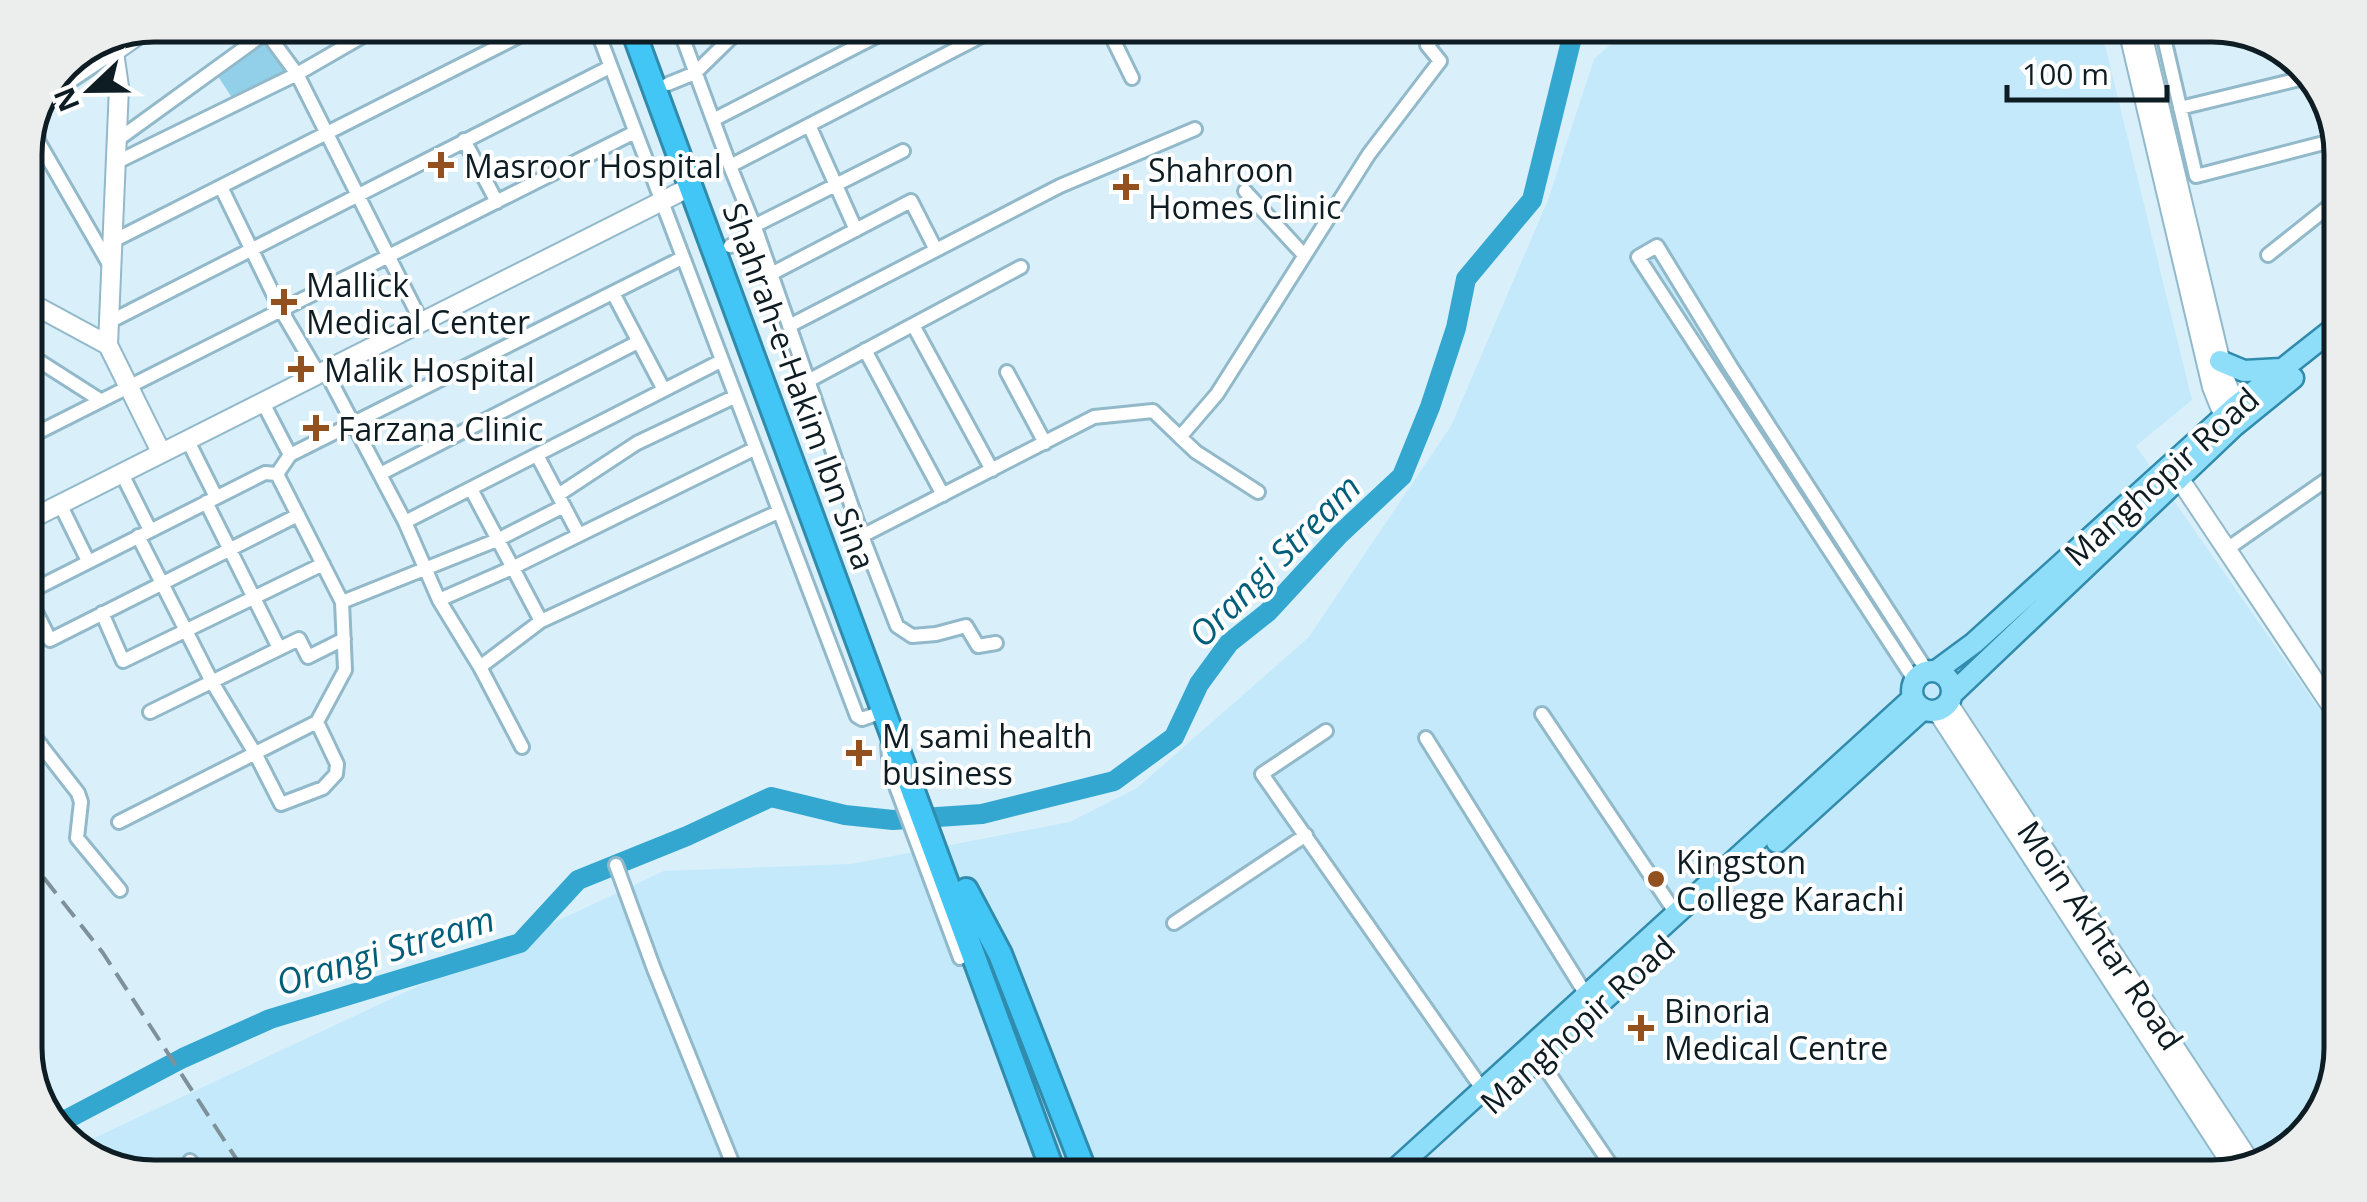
<svg xmlns="http://www.w3.org/2000/svg" width="2367" height="1202" viewBox="0 0 2367 1202" font-family="'Open Sans',sans-serif">
<style>
.built{fill:#c3e9fa}
.green{fill:#92d0ea}
.lines{fill:none;stroke-linecap:round;stroke-linejoin:round}
.river{stroke:#34a7d0;stroke-width:20}
.street-casing{stroke:#92b9ca;stroke-width:18}
.secondary-casing{stroke:#92b9ca;stroke-width:22}
.primary-casing{stroke:#308bac;stroke-width:25}
.highway-casing{stroke:#308bac;stroke-width:28}
.street{stroke:#fff;stroke-width:12}
.secondary{stroke:#fff;stroke-width:18}
.primary{stroke:#8eddf9;stroke-width:20}
.highway{stroke:#42c6f5;stroke-width:22}
.rail{stroke:#7e919a;stroke-width:4;stroke-dasharray:20 10;stroke-linecap:butt}
.poi-dot{fill:#935120;stroke:#fff;stroke-width:4}
.labels{text-anchor:middle;dominant-baseline:central;stroke-width:8;stroke-linejoin:round;paint-order:stroke}
.poi-label{font-size:32px;fill:#0e1d23;stroke:#fff;text-anchor:start}
.street-label{font-size:32px;fill:#0e1d23;stroke:#fff}
.water-label{font-size:35px;font-style:italic;fill:#005e7a;stroke:#fff}
.rim{fill:none;stroke:#0e1d23;stroke-width:5}
</style>
<rect width="100%" height="100%" fill="#d9f0fb"/>
<!-- built -->
<path class="built" d="M1632,25H2100L2192,400L2136,446L2342,742V1048L2328,1105L2278,1159L2213,1177H154L97,1163L77,1146L664,871L851,864L1070,822L1137,788L1309,637L1451,426L1548,200L1594,59Z"/>
<!-- green -->
<path class="green" d="M266,32L297,74L236,104L214,70Z"/>
<g class="lines">
<!-- river -->
<path class="river" d="M54,1126L183,1058L270,1019L520,943L578,880L687,836L771,797L845,815L893,820L982,814L1114,781L1174,737L1199,684L1229,643L1268,612L1339,535L1402,476L1430,407L1456,328L1466,279L1532,200L1575,25"/>
<!-- street casing -->
<g class="street-casing">
<path id="street" d="M261,25L297,74L421,321
M595,25L857,716L862,719L885,711V715
M678,25L730,166L991,31L988,25
M1106,25L1132,78
M2161,25L2196,176L2339,139
M2163,33L2191,25
M2315,78L2342,183
M668,84L695,73L744,25
M48,96L114,52
M2180,108L2312,76
M713,120L898,25
M809,125L856,230
M464,140L497,202
M38,141L109,264
M116,141L276,25
M115,163L297,74L382,25
M25,166L38,141L37,120
M730,166L757,233L730,246
M221,187L281,310L318,373
M1245,191L1304,255
M754,226L903,151
M757,233L862,536L897,626L912,636L936,634L966,626L978,646L996,643
M111,242L541,25
M2268,255L2342,196
M771,274L911,201L936,250
M613,293L664,390
M109,322L610,67
M913,325L992,470
M789,326L1060,186L1195,129
M865,350L943,495
M25,352L100,400
M325,370L405,522L439,600L480,667L522,747
M1007,372L1045,443
M808,381L1021,267
M1180,437L1196,452L1258,492
M25,439L633,133
M187,439L216,497
M290,455L682,258
M537,455L579,535
M121,472L150,530
M380,474L638,342
M471,489L541,621
M558,495L637,443L734,397
M206,502L279,648
M60,504L88,561
M405,522L721,361
M138,536L212,682L256,755L281,804L323,788L336,774L337,764L317,722
M862,536L1094,417L1153,411L1180,437L1217,394L1369,154L1440,61L1427,45L1448,25
M2227,549L2342,469
M25,590L50,640L298,515
M25,594L265,473L277,474
M439,600L512,568L754,449
M342,602L497,540L564,506
M102,613L123,661L323,564
M480,667L541,621L778,512
M1915,681L1638,257L1657,246L1731,367L1927,671
M150,712L299,639L308,657L344,639
M1542,714L1677,915
M25,725L78,793L81,802L77,838L120,890
M1326,731L1262,774L1483,1090
M1426,738L1587,996
M888,745L890,770L960,958
M25,759L41,745
M119,822L317,722L345,670L342,602L277,474L290,455L262,401
M616,865L654,969L738,1177
M1174,923L1306,835
M1539,1059L1619,1177
M190,1161L204,1177"/>
</g>
<!-- secondary casing -->
<g class="secondary-casing">
<path id="secondary" d="M2127,25L2212,387L2220,407L2233,425
M2140,25L2224,376L2231,395L2245,413
M110,43L114,52L119,87L108,345L161,452
M114,52L151,26
M25,300L108,345
M2179,478L2342,722
M25,522L692,186
M1948,703L2253,1166
M1937,711L2236,1171"/>
</g>
<!-- primary casing -->
<g class="primary-casing">
<path id="primary" d="M2220,361L2244,371L2281,369
M1912 691a20 20 0 1 1 40 0a20 20 0 1 1-40 0Z
M1936,671L1974,643L2237,405L2342,322
M1952,694L2234,426L2293,378
M1777,842L1923,709
M1495,1098L1630,976
M1387,1177L1913,698"/>
</g>
<!-- highway casing -->
<g class="highway-casing">
<path id="highway" d="M631,25L1055,1177
M966,890L1000,954L1087,1177"/>
</g>
<!-- street -->
<use href="#street" class="street"/>
<!-- secondary -->
<use href="#secondary" class="secondary"/>
<!-- primary -->
<use href="#primary" class="primary"/>
<!-- highway -->
<use href="#highway" class="highway"/>
<!-- rail -->
<path class="rail" d="M25,854L103,953L248,1177"/>
</g>
<!-- markers -->
<g class="poi-dot">
<path d="M436 150h10v10h10v10h-10v10h-10v-10h-10v-10h10z"/>
<path d="M1121 172h10v10h10v10h-10v10h-10v-10h-10v-10h10z"/>
<path d="M279 287h10v10h10v10h-10v10h-10v-10h-10v-10h10z"/>
<path d="M296 354h10v10h10v10h-10v10h-10v-10h-10v-10h10z"/>
<path d="M311 413h10v10h10v10h-10v10h-10v-10h-10v-10h10z"/>
<path d="M854 738h10v10h10v10h-10v10h-10v-10h-10v-10h10z"/>
<circle cx="1656" cy="879" r="10"/>
<path d="M1636 1013h10v10h10v10h-10v10h-10v-10h-10v-10h10z"/>
</g>
<g class="labels">
<!-- poi labels -->
<g class="poi-label">
<text x="464" y="165">Masroor Hospital</text>
<text x="1148" y="169">Shahroon<tspan x="1148" dy="37">Homes Clinic</tspan></text>
<text x="306" y="284">Mallick<tspan x="306" dy="37">Medical Center</tspan></text>
<text x="324" y="369">Malik Hospital</text>
<text x="338" y="428">Farzana Clinic</text>
<text x="882" y="735">M sami health<tspan x="882" dy="37">business</tspan></text>
<text x="1676" y="861">Kingston<tspan x="1676" dy="37">College Karachi</tspan></text>
<text x="1664" y="1010">Binoria<tspan x="1664" dy="37">Medical Centre</tspan></text>
</g>
<!-- street labels -->
<g class="street-label">
<text transform="translate(800 386) rotate(70)">Shahrah-e-Hakim Ibn Sina</text>
<text transform="translate(2161 476) rotate(-42)">Manghopir Road</text>
<text transform="translate(2101 935) rotate(56)">Moin Akhtar Road</text>
<text transform="translate(1577 1024) rotate(-42)">Manghopir Road</text>
</g>
<!-- water labels -->
<g class="water-label">
<text transform="translate(1274 560) rotate(-45)">Orangi Stream</text>
<text transform="translate(385 950) rotate(-17)">Orangi Stream</text>
</g>
</g>
<!-- crop -->
<path d="M0 0H2367V1202H0ZM154 42H2212A112 112 0 0 1 2324 154V1048A112 112 0 0 1 2212 1160H154A112 112 0 0 1 42 1048V154A112 112 0 0 1 154 42Z" fill="#eceded" fill-rule="evenodd"/>
<path class="rim" d="M154 42H2212A112 112 0 0 1 2324 154V1048A112 112 0 0 1 2212 1160H154A112 112 0 0 1 42 1048V154A112 112 0 0 1 154 42Z"/>
<!-- north arrow -->
<g transform="translate(90 90) rotate(248)" stroke="#ffffff" stroke-width="8" paint-order="stroke">
<path d="M0-8L18 38L0 25L-18 38Z" fill="#0e1d23"/>
<text y="-15" font-size="28" font-weight="bold" text-anchor="middle" fill="#0e1d23">N</text>
</g>
<!-- scale -->
<path d="M2007 85v15h160v-15" fill="none" stroke="#0e1d23" stroke-width="5"/>
<text x="2022" y="85" font-size="30" fill="#0e1d23" stroke="#ffffff" stroke-width="8" paint-order="stroke">100 m</text>
</svg>
